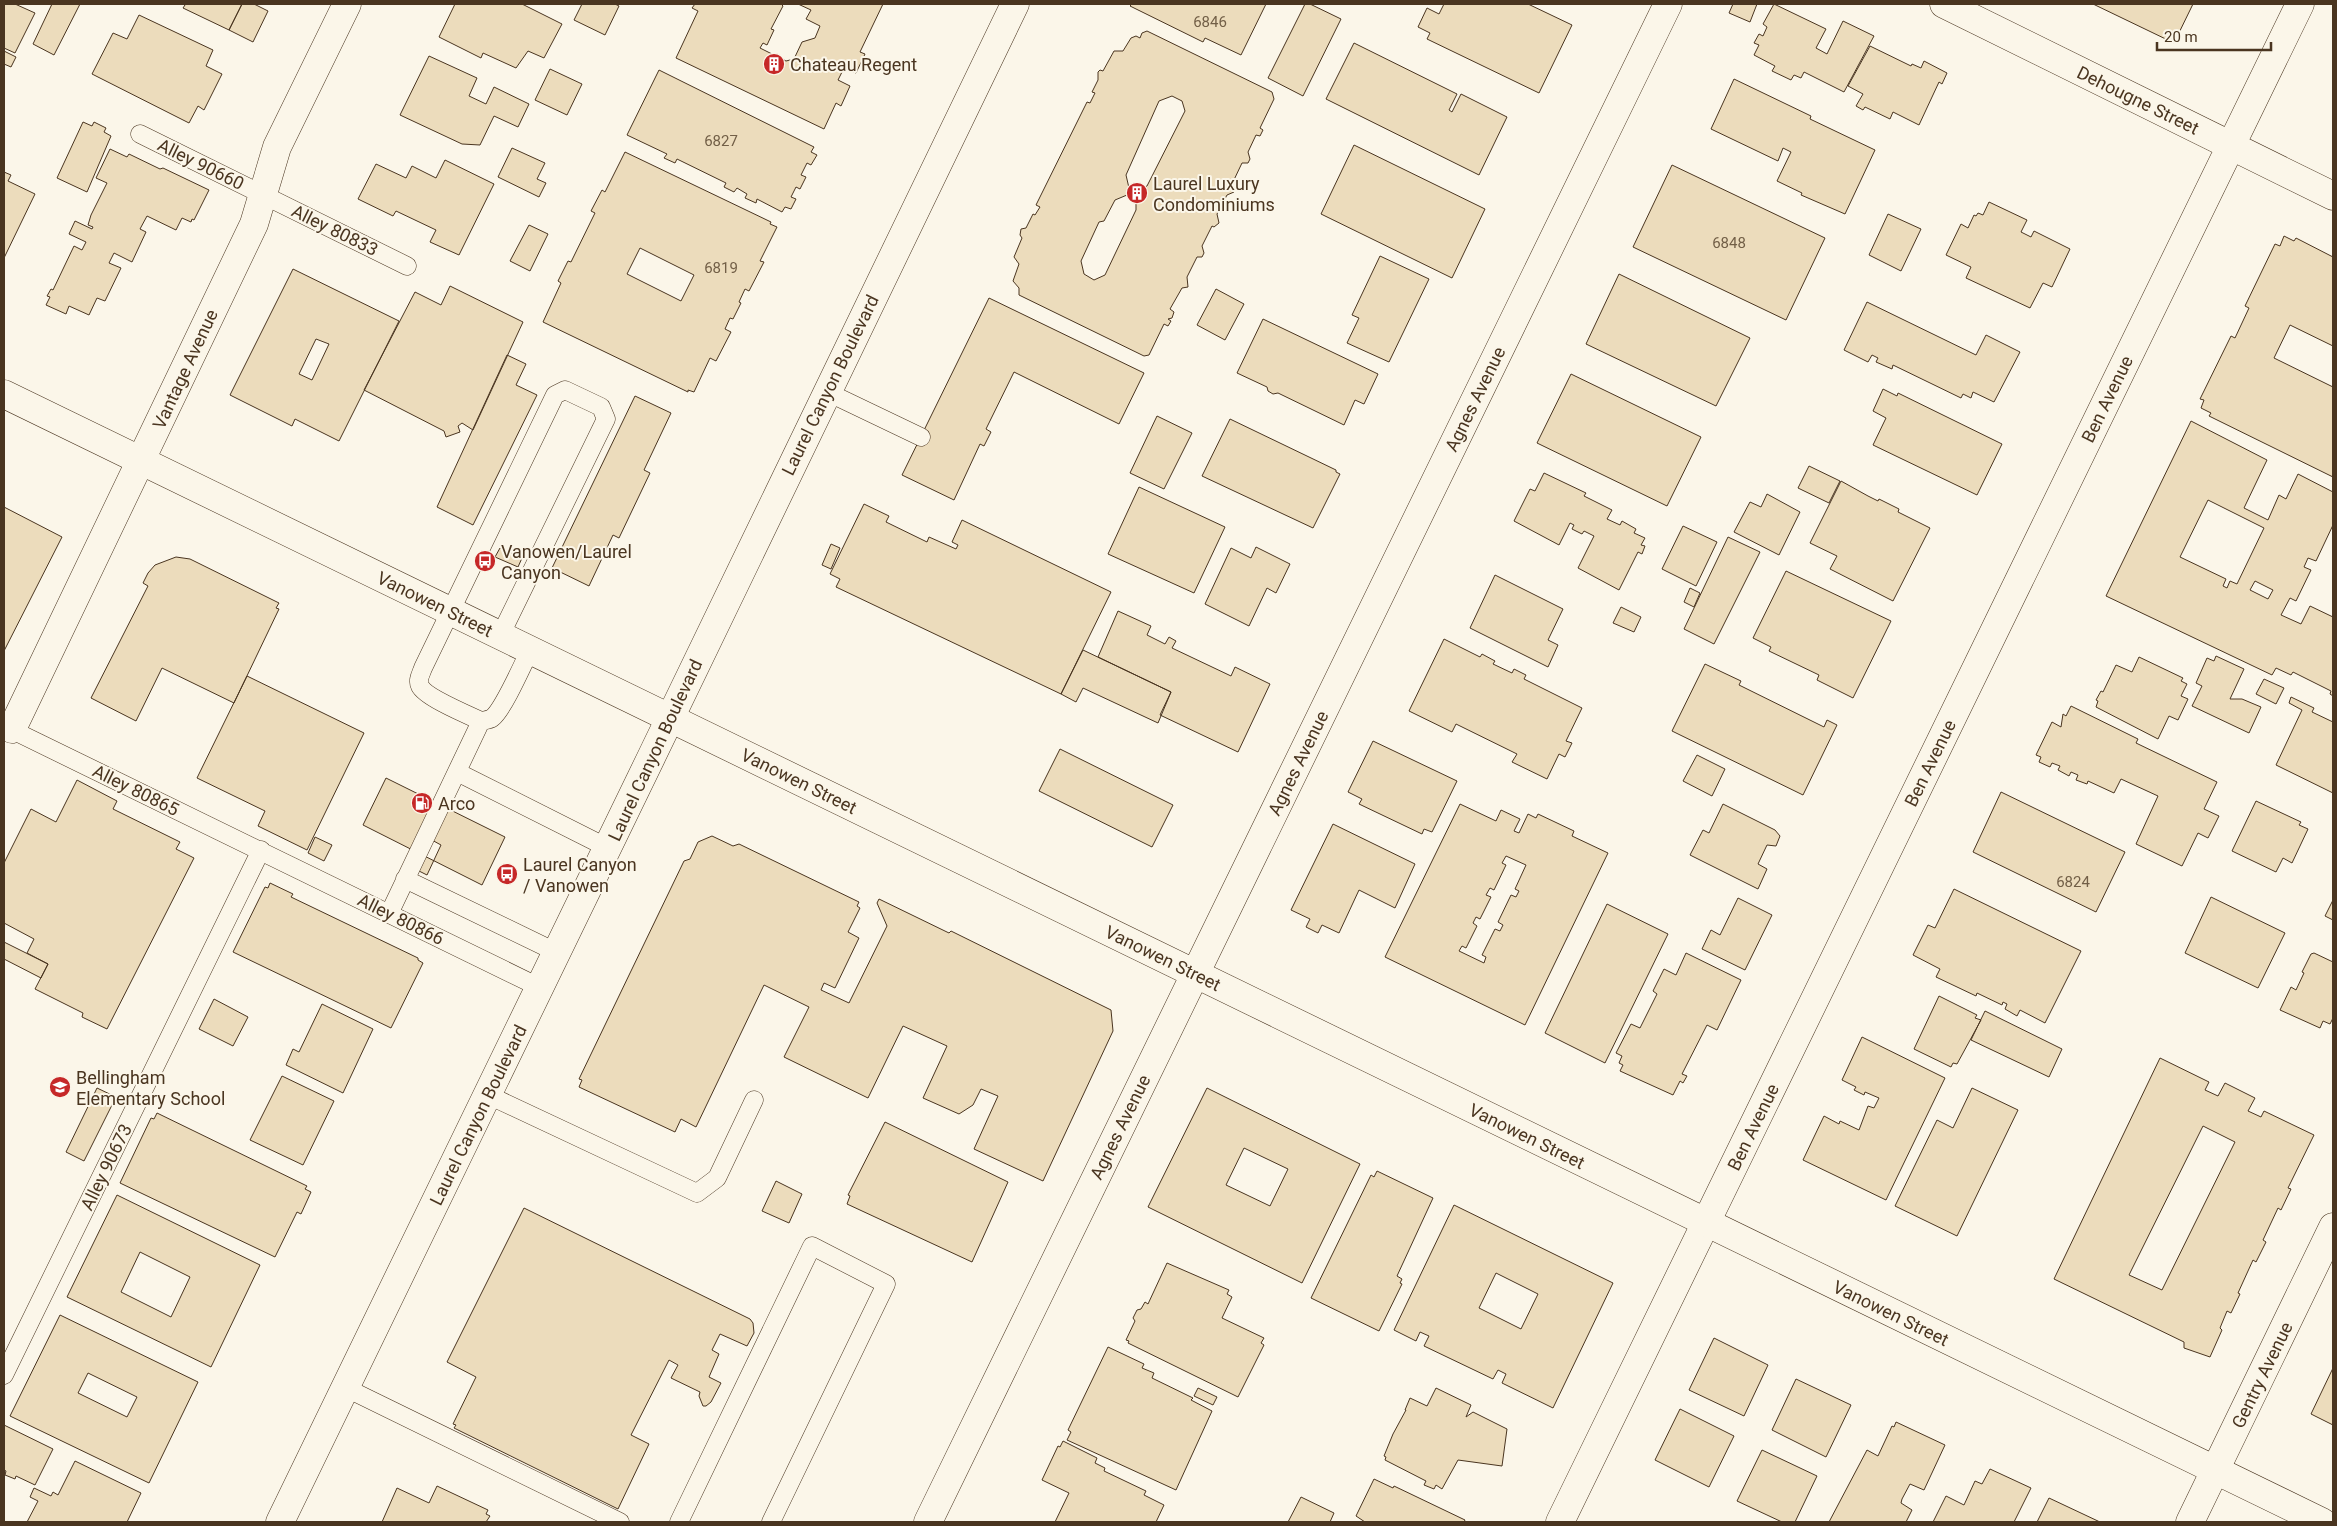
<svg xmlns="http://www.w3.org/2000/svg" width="2337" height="1526" viewBox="0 0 2337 1526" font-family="Roboto,sans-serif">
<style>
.building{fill:#ecdcbc;stroke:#4a3520;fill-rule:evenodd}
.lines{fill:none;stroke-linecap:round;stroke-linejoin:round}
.lane-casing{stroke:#4a3520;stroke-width:19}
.street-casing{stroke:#4a3520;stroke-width:29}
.secondary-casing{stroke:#4a3520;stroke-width:29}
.primary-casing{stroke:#4a3520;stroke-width:29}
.lane{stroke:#fbf6e9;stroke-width:18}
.street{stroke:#fbf6e9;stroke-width:28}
.secondary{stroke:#fbf6e9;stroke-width:28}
.primary{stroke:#fbf6e9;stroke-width:28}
.labels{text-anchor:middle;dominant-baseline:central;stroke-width:4;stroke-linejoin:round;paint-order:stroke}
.number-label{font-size:15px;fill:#725f47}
.poi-label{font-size:18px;fill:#4a3520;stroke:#fbf6e9;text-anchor:start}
.street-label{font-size:18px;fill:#4a3520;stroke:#fbf6e9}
</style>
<rect width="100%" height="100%" fill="#fbf6e9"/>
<!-- building -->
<path class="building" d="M4,4H15L35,13L15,53L4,48Z
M52,4H80L54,55L33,44Z
M183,4H242L229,30L183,8L185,5Z
M242,4H254L268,11L253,42L229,30Z
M455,4H522L562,24L544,58L528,51L516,68L483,53L481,58L439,37Z
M582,4H615L619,6L605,35L574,20Z
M695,4H781L783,6L771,29L774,30L767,45L763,43L760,48L786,61L794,59L802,42L815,38L820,26L806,19L811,10L798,4H883L860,52L865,54L856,73L844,68L838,80L850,86L841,106L836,103L824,129L676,58L698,11L692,8Z
M1132,4H1266L1241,55L1205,38L1203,42L1130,6Z
M1305,4H1310L1341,19L1303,96L1268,78Z
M1444,4H1528L1572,25L1539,93L1427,39L1430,33L1418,27L1427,8L1439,14Z
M1733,4H1757L1750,22L1729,13Z
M1774,4L1826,29L1816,48L1827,54L1843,21L1874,36L1844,92L1804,72L1801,78L1794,75L1791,80L1772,71L1775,66L1754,55L1759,45L1754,43L1759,34L1763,36L1767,27L1763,24Z
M2093,4H2193L2174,43Z
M139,15L213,50L206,66L222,74L204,110L198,106L189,123L92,74L113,33L127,39Z
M1147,31L1272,92L1274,99L1260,128L1263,130L1260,136L1256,135L1248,152L1250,159L1248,163H1242L1232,184L1234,192L1227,195L1217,214L1219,223L1214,227L1212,226L1202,246L1204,253L1202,257H1197L1187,277L1188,287L1182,288L1170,309L1174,312L1172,318L1168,319L1171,321L1168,326L1164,324L1149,355L1144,356L1019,295V288L1013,281L1019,264L1014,257L1022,238L1020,235L1021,229L1026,228L1033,214L1035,215L1040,207L1036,205L1087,102L1090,103L1095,93L1092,92L1098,80V72L1100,70L1103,71L1114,51H1123L1131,38L1136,36L1140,38L1142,33ZM1172,96L1182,101L1185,111L1147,186L1136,192L1129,188L1126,175L1159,101ZM1127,195L1136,199V210L1105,275L1094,280L1084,274L1081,261L1099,222L1104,221L1115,200Z
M1354,43L1457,94L1449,110L1452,112L1461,94L1507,117L1479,175L1326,99Z
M1870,46L1911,66L1912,64L1921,68L1924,61L1947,73L1942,84L1939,82L1919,125L1893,112L1890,119L1865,107L1863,110L1856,106L1863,94L1848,86Z
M4,51L16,57L11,67L4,64Z
M429,56L477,78L469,96L486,104L494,87L529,104L518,127L494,116L480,145L462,144L400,115Z
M550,69L582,84L567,115L535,100Z
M659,70L814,147L811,152L817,155L811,165L807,163L801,175L806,177L800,189L796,187L791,197L796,199L791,209L785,207L782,212L757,199L756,203L745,198L747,194L737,188L734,192L724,187L726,183L677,159L675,163L664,158L667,154L627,135Z
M1734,79L1811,116L1810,119L1875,150L1845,214L1801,195L1802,193L1777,181L1791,152L1783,148L1778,161L1711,129Z
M83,122L92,126L94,122L106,128L104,132L111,136L87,192L57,178Z
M1354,145L1485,209L1452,278L1321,214Z
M512,148L545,163L537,179L546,183L539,197L498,177Z
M110,149L127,157L129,154L160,169L163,168L209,190L194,220L192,219L191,222L182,218L176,230L147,216L140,229L146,232L132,262L114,253L109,263L121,268L105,301L97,298L89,315L69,306L66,314L46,305L50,297L47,296L51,289L53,290L74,246L82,250L86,242L69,234L75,221L92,229L93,227L88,225L91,215L107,183L96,178Z
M625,152L771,222L770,224L777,227L760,261L764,262L749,291L745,289L739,302L741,303L733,319L730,318L725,329L731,332L716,361L710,358L694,392L688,390V392L543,322L561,283L558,281L568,261L571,262L595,213L591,211L602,190L605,192ZM640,248L694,275L681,301L627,274Z
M445,160L494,184L459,255L430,242L436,230L396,211L393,216L358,199L376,164L406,178L412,166L436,178Z
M1672,165L1825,238L1786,320L1633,247Z
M4,172L11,175L8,181L35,194L4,258Z
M1989,202L2027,220L2021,232L2031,237L2034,231L2070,249L2052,287L2043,283L2030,308L1966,278L1971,267L1946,255L1961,224L1968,228L1974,215L1976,216L1978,213L1983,215Z
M1888,214L1921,229L1901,271L1869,255Z
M529,225L548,234L530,271L510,261Z
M2284,236L2294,241L2296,238L2333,257V346L2290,325L2274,358L2333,387V477L2209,416L2211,413L2201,408L2204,400L2200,399L2231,336L2235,338L2249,308L2245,306L2275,244L2280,246Z
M1380,256L1429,279L1389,362L1347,343L1359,318L1352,315Z
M293,269L399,321L339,441L295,419L292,426L230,395ZM316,339L329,344L312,380L299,374Z
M1619,274L1750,338L1716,406L1586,344Z
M450,286L523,322L473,430L462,423L458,426L460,432L446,437L444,431L364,390L415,292L441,305Z
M1216,289L1244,304L1225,340L1197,325Z
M989,298L1144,373L1119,424L1014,372L986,429L991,432L984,446L980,444L954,500L902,475Z
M1867,302L1976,355L1986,335L2020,352L1994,402L1973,392L1971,398L1963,394L1961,398L1893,365L1892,369L1876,362L1878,358L1872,355L1868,362L1844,350Z
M1263,319L1378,374L1364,404L1355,400L1344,425L1278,393L1273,394L1268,391L1267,387L1237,373Z
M507,355L526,364L516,385L537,395L473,525L437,507Z
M1571,374L1701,437L1667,506L1537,443Z
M1883,389L1897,396L1898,393L2002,444L1977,495L1873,445L1886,418L1873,411Z
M635,396L671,413L644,470L650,473L619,538L613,535L589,586L552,568Z
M1157,416L1192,433L1164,489L1130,473Z
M1230,419L1336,470V472L1340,474L1313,528L1202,476Z
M2191,421L2267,460L2244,508L2268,520L2279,495L2286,499L2298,474L2333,492V525L2316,561L2308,558L2304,567L2311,570L2296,601L2290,598L2281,615L2301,624L2310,606L2333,617V696L2330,694L2331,691L2293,672L2291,675L2276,668L2272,675L2106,596ZM2208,500L2264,528L2237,584L2230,581L2227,588L2223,586L2226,579L2180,557ZM2255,581L2273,590L2268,599L2250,590Z
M1809,466L1840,481L1829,503L1798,488Z
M1544,473L1586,493L1584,496L1612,510L1607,519L1620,525L1622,521L1636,529L1634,533L1645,538L1641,545L1645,546L1642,554L1638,552L1619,590L1578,568L1594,536L1584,531L1582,534L1572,529L1574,525L1570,523L1559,545L1514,521L1530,489L1535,491Z
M1841,481L1868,496L1878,501L1879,499L1899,509L1898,512L1930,528L1893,601L1830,569L1837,556L1810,543Z
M1139,487L1225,527L1194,593L1108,554Z
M1767,494L1800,512L1779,555L1734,532L1750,502L1761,507Z
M864,504L889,516L886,522L927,542L929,537L956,549L958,545L952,542L962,520L1111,592L1061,694L836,587L840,579L830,574Z
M4,507L62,537L4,651Z
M1683,526L1717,542L1696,586L1662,569Z
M1728,537L1760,552L1714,644L1684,629Z
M831,544L840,548L831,569L822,565Z
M1256,547L1290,564L1276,593L1267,588L1249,626L1205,604L1231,548L1251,558Z
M500,548L522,558L518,567L495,557Z
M176,557L190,559L279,603L276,608L279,609L234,703L162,668L136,721L91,698L148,586L143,583L148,573L155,565Z
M1786,571L1891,621L1853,698L1817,680L1819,675L1769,651L1771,647L1753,638Z
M1495,575L1563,609L1548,640L1558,645L1548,667L1470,628Z
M1690,588L1700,593L1694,607L1684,602Z
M1621,607L1641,617L1634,632L1613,623Z
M1118,611L1151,626L1147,635L1165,644L1169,637L1176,641L1172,648L1231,676L1235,667L1270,684L1238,752L1160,715L1171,692L1098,657Z
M1444,639L1480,657L1482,654L1495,661L1493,664L1512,673L1514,669L1526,675L1524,679L1582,708L1566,741L1572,743L1565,757L1559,754L1547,779L1512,762L1517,754L1456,724L1452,732L1409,711Z
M1083,650L1171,692L1158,723L1083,688L1076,702L1061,694Z
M2216,656L2244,669L2230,699H2242L2261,707L2249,733L2192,706L2202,686L2196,683L2207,658L2214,661Z
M2139,657L2183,678L2181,681L2187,684L2181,696L2188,699L2178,720L2169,716L2158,739L2096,707L2098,701L2096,700L2101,691L2103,692L2116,665L2132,672Z
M1705,664L1741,681L1739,685L1824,727L1827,720L1837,725L1803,795L1672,731Z
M247,676L364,733L307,850L258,826L265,811L197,778Z
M2264,679L2284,688L2276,704L2256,694Z
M2291,697L2314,708L2312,712L2333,722V793L2276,765L2302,710L2289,703Z
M2071,706L2138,739L2136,743L2217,782L2204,809L2219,816L2208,838L2198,833L2182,866L2136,844L2158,796L2121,779L2114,793L2088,781L2087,784L2076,780L2078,775L2071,772L2069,776L2058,770L2060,766L2052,763L2050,767L2039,762L2041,757L2036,755L2052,722L2061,727L2063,714L2066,716Z
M1373,741L1457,781L1432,832L1424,829L1422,834L1359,804L1362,799L1348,792Z
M1060,749L1173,805L1152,847L1039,791Z
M1697,755L1725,769L1712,796L1683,781Z
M386,778L505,837L482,885L363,825Z
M77,780L117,801L113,809L180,842L176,849L194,858L107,1029L82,1017L83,1013L35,989L48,964L27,953L34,939L4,923V863L31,809L56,822Z
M2001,792L2125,852L2096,912L1973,852Z
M2256,801L2301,822L2299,825L2308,829L2292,863L2283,858L2276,872L2232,851Z
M1460,804L1496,821L1501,810L1520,819L1514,831L1519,833L1528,814L1536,818L1538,814L1574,831L1572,836L1608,853L1525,1025L1385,957ZM1506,856L1526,865L1515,889L1519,891L1516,897L1511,895L1498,922L1503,925L1500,931L1495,929L1482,955L1486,957L1484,963L1459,951L1462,946L1466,948L1477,926L1473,923L1476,917L1480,919L1491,897L1486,895L1490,888L1494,890L1506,865L1502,863Z
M1723,804L1775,830L1780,836L1776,846L1767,845L1758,864L1767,869L1758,889L1690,855L1703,830L1709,833Z
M1333,824L1415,864L1395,908L1359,890L1339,933L1322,925L1318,933L1306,927L1310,919L1291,910Z
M712,836L733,846L739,844L859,902L857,906L860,908L848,932L859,938L835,988L824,983L821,990L849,1003L887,926L877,903L879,899L949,933L951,931L1111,1010L1113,1031L1043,1181L974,1149L998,1096L981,1089L973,1105L959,1114L923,1098L947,1046L903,1026L868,1098L784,1057L809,1007L764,985L696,1127L681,1119L675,1132L579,1087L582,1080L579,1079L684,861L690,859L698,842Z
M315,837L332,845L324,861L308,853Z
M430,839L441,845L427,875L415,869Z
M270,883L293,894L291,897L418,958V960L423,963L391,1028L233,952L265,887L268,888Z
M1954,889L2081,951L2045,1023L2020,1010L2017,1016L2005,1009L2007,1004L2003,1002L2002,1005L1977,993L1976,996L1936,977L1940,969L1913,955L1928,925L1935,928Z
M2211,897L2285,933L2258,988L2185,953Z
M1738,898L1772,915L1745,970L1702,949L1711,930L1720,935Z
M2333,900V920L2325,916Z
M1607,904L1668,934L1605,1063L1545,1033Z
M4,942L48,964L41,978L4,959Z
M1686,953L1741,980L1717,1030L1707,1025L1682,1074L1687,1076L1683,1083L1680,1081L1673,1095L1620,1071L1623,1065L1619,1063L1622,1056L1616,1053L1631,1024L1640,1028L1657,994L1653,991L1664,969L1676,975Z
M2314,953L2333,962V1018L2330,1024L2323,1021L2320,1028L2280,1010L2291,987L2296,990L2304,973L2302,972L2311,954Z
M1939,996L1977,1015L1975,1018L1981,1020L1957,1064L1953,1063L1951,1067L1914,1049Z
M214,999L248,1017L233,1046L199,1029Z
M322,1004L373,1029L343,1093L286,1065L293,1049L299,1052Z
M1985,1011L2062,1049L2049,1077L1971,1040Z
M1862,1037L1945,1078L1886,1200L1803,1160L1824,1116L1839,1124L1840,1121L1859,1130L1868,1106L1874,1108L1879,1098L1865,1092L1864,1095L1854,1090L1856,1087L1842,1080Z
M2160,1058L2209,1082L2205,1090L2218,1096L2225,1083L2255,1098L2248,1111L2261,1117L2264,1111L2314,1135L2288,1188L2291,1189L2281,1210L2278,1208L2263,1240L2266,1242L2256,1262L2253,1260L2238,1293L2240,1294L2231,1313L2227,1311L2220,1328L2222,1330L2210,1357L2184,1348V1342L2054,1279ZM2203,1126L2235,1142L2162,1290L2129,1275Z
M282,1076L334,1101L303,1165L250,1140Z
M97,1088L116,1097L84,1161L66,1152Z
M1207,1088L1360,1164L1302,1283L1148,1207ZM1244,1148L1288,1169L1270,1206L1226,1185Z
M1972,1088L2018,1110L1957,1236L1895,1206L1937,1120L1953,1128Z
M157,1113L307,1186L305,1189L311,1192L301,1214L297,1212L275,1257L120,1183L151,1118L154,1119Z
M885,1122L1008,1182L972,1262L847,1204L850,1196L848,1195Z
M1377,1171L1433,1198L1397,1276L1402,1279L1400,1283L1402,1284L1379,1331L1311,1298L1371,1175L1374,1177Z
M776,1181L802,1194L789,1223L762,1211Z
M117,1195L260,1265L211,1367L67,1297ZM140,1252L190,1277L171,1317L121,1292Z
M1454,1205L1613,1283L1553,1408L1502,1383L1506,1374L1498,1370L1493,1379L1424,1346L1429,1336L1420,1332L1416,1341L1394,1330ZM1496,1273L1538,1294L1521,1329L1479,1308Z
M524,1208L750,1319L753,1323L754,1333L747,1346L720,1334L712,1350L719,1354L709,1377L721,1383L711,1402L706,1406H703L699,1396L700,1392L671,1378L678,1365L669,1360L631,1435L649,1444L618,1509L454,1428L456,1425L453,1424L476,1377L447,1362Z
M1167,1263L1229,1290L1227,1294L1232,1297L1222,1318L1264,1338L1261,1343L1264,1345L1238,1397L1128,1343L1129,1341L1126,1340L1135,1321L1133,1318L1137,1310L1141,1309L1145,1302L1148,1304Z
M60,1315L198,1382L149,1483L10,1416ZM88,1373L137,1397L127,1417L78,1393Z
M1714,1338L1768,1365L1744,1416L1689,1390Z
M1108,1347L1144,1364L1142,1368L1154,1373L1152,1378L1193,1398L1191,1400L1212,1411L1176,1490L1067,1440L1071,1432L1068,1430Z
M2333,1368V1425L2311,1414Z
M1796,1379L1851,1405L1826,1457L1772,1430Z
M1198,1388L1217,1397L1213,1405L1194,1396Z
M1436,1388L1471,1405L1466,1417L1473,1412L1507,1429L1502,1466L1458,1460L1442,1489L1436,1485L1434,1489L1424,1485L1426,1481L1385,1460L1386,1457L1384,1456L1393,1434L1406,1410H1405L1410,1398L1427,1406Z
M1680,1409L1734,1436L1709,1487L1655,1460Z
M1896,1422L1945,1445L1924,1490L1910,1484L1902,1499L1901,1503L1912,1510L1906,1522H1829L1867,1450L1878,1456L1892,1426L1894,1427Z
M4,1425L53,1449L35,1485L16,1476L15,1479L5,1475L6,1471L4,1470Z
M1063,1441L1097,1458L1095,1463L1105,1468L1104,1471L1146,1491L1144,1495L1164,1505L1156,1522H1055L1069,1493L1042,1480L1058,1446L1060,1447Z
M1762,1450L1817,1476L1795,1522H1782L1737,1501Z
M75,1461L141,1493L127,1522H27L38,1501L30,1497L34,1488L51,1496L53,1492L58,1495Z
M1990,1469L2031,1488L2014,1522H1933L1946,1496L1964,1505L1975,1481L1982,1484Z
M1374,1479L1393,1488L1394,1486L1465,1520L1464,1522H1365L1356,1516Z
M437,1486L488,1510L486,1514L490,1516L486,1522H382L397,1488L429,1503Z
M1301,1497L1334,1513L1330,1522H1288Z
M2049,1498L2100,1522H2037Z"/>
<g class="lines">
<!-- lane casing -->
<g class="lane-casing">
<path id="lane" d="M140,134L407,266
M827,392L921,437
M500,636L606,419L601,407L565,390L555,395L423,668C421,674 417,680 420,686C425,697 468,715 481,721C485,720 489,720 492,718C503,710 523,664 530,650
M4,726L541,988
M457,772L608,848
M405,879L558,953
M389,914L481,721
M488,1095L697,1193L717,1178L754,1100
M4,1375L261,850
M344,1387L620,1522
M679,1522L812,1246L886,1284L771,1522"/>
</g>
<!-- street casing -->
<g class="street-casing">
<path id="street" d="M1944,4L2333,196
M12,729L254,224L277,147L347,4
M928,1522L1668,4
M1560,1522L2300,4
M2190,1522L2333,1227"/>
</g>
<!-- secondary casing -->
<g class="secondary-casing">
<path id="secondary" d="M4,394L2322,1522"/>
</g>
<!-- primary casing -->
<g class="primary-casing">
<path id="primary" d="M280,1522C526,1017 771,510 1015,4"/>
</g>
<!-- lane -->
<use href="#lane" class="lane"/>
<!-- street -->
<use href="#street" class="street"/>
<!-- secondary -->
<use href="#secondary" class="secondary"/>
<!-- primary -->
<use href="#primary" class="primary"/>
</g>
<!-- icons -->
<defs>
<g id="building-disc" transform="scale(1.125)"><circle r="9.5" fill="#c62828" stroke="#fbf6e9"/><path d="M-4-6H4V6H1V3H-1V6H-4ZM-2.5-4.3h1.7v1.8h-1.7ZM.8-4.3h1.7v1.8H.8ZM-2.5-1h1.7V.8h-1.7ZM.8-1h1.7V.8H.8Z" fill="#fff"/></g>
<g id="bus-disc" transform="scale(1.125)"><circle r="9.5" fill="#c62828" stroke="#fbf6e9"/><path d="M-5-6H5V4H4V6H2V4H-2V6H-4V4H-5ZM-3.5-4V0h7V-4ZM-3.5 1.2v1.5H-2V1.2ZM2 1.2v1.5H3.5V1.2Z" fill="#fff"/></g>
<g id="fuel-disc" transform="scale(1.125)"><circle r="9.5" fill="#c62828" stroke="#fbf6e9"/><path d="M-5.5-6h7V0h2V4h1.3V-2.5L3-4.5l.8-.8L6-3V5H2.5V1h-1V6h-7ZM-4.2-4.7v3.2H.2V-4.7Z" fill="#fff"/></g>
<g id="school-disc" transform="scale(1.125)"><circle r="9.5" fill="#c62828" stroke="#fbf6e9"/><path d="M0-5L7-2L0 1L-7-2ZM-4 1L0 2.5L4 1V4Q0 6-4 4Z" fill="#fff"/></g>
</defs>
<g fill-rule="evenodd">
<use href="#building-disc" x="774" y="64"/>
<use href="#building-disc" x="1137" y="193"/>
<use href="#bus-disc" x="485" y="561"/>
<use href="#fuel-disc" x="422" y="803"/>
<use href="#bus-disc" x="507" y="874"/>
<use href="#school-disc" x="60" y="1087"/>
</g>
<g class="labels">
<!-- number labels -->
<g class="number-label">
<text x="1210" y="22">6846</text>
<text x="721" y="141">6827</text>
<text x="1729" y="243">6848</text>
<text x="721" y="268">6819</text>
<text x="2073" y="882">6824</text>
</g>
<!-- poi labels -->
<g class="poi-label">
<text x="790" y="64">Chateau Regent</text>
<text x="1153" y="183">Laurel Luxury<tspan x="1153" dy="21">Condominiums</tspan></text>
<text x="501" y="551">Vanowen/Laurel<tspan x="501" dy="21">Canyon</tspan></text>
<text x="438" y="803">Arco</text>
<text x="523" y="864">Laurel Canyon<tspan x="523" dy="21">/ Vanowen</tspan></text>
<text x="76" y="1077">Bellingham<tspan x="76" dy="21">Elementary School</tspan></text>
</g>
<!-- street labels -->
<g class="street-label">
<text transform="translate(2138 100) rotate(26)">Dehougne Street</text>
<text transform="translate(201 164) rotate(26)">Alley 90660</text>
<text transform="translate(335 230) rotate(26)">Alley 80833</text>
<text transform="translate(185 369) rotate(-65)">Vantage Avenue</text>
<text transform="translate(830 385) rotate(-64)">Laurel Canyon Boulevard</text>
<text transform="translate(1475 399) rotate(-64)">Agnes Avenue</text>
<text transform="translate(2107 399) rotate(-64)">Ben Avenue</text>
<text transform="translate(435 604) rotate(26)">Vanowen Street</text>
<text transform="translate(655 750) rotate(-65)">Laurel Canyon Boulevard</text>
<text transform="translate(1298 763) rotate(-64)">Agnes Avenue</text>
<text transform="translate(1930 763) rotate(-64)">Ben Avenue</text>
<text transform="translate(799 781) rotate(26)">Vanowen Street</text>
<text transform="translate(136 790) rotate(26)">Alley 80865</text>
<text transform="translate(401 919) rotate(26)">Alley 80866</text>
<text transform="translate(1163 958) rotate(26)">Vanowen Street</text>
<text transform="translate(478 1115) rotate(-64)">Laurel Canyon Boulevard</text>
<text transform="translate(1120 1127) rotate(-64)">Agnes Avenue</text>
<text transform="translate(1753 1127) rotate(-64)">Ben Avenue</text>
<text transform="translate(1527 1136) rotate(26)">Vanowen Street</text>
<text transform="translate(106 1167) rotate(-64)">Alley 90673</text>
<text transform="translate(1891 1313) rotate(26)">Vanowen Street</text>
<text transform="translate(2262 1375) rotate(-64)">Gentry Avenue</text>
</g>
</g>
<!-- border -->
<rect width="2337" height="1526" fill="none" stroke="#4a3520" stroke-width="10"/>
<!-- scale -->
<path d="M2157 42v8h114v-8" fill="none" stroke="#4a3520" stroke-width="2.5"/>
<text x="2164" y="42" font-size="15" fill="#4a3520" stroke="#fbf6e9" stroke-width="4" paint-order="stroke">20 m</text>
</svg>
